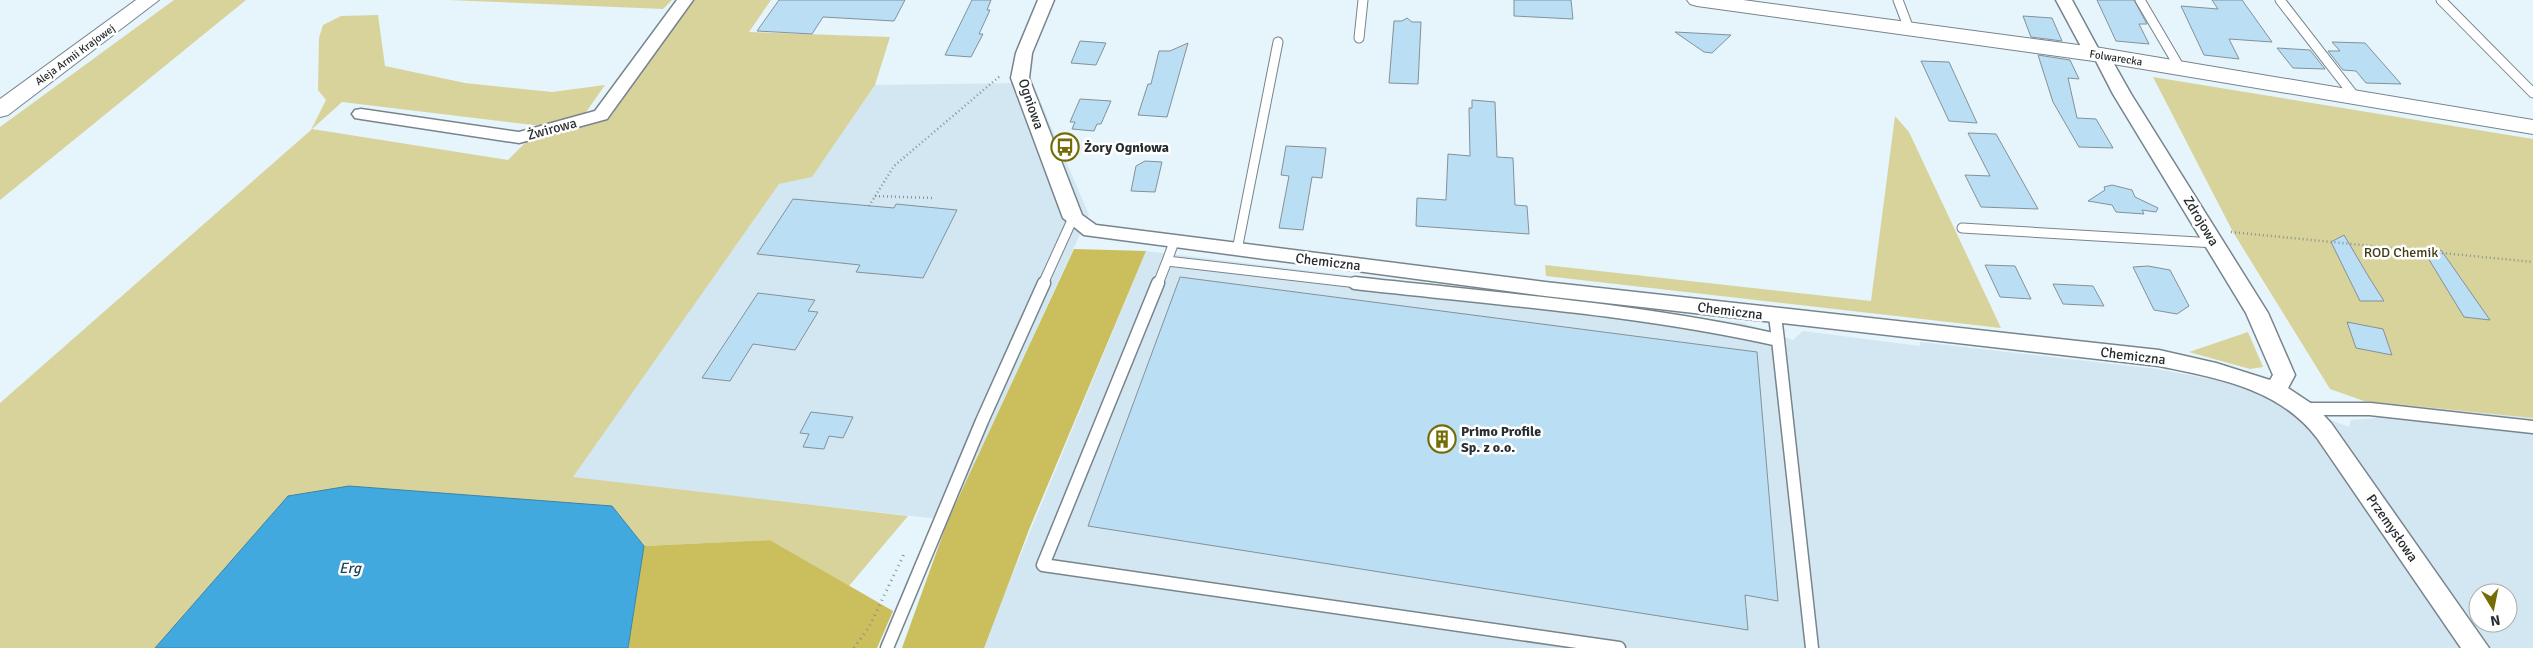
<svg xmlns="http://www.w3.org/2000/svg" width="2533" height="648" viewBox="0 0 2533 648" font-family="Signika,sans-serif">
<style>
.built{fill:#d3e7f3;fill-rule:evenodd}
.green{fill:#d8d39a}
.forest{fill:#cabf5c}
.water{fill:#42a9de;stroke:#3a84aa}
.building{fill:#badef4;stroke:#849198}
.lines{fill:none;stroke-linecap:round;stroke-linejoin:round}
.service-far1-casing{stroke:#78848c;stroke-width:11}
.service-casing{stroke:#78848c;stroke-width:15}
.minor-casing{stroke:#78848c;stroke-width:3}
.tertiary-casing{stroke:#78848c;stroke-width:2}
.secondary-casing{stroke:#78848c;stroke-width:2}
.path-far1{stroke:#889298;stroke-width:2.5;stroke-dasharray:1 3;stroke-linecap:butt}
.path{stroke:#889298;stroke-width:3;stroke-dasharray:1 4.5;stroke-linecap:butt}
.service-far1{stroke:#fff;stroke-width:9}
.service{stroke:#fff;stroke-width:12}
.minor{fill:#fff;fill-rule:evenodd}
.tertiary{fill:#fff;fill-rule:evenodd}
.secondary{fill:#fff;fill-rule:evenodd}
.labels{text-anchor:middle;dominant-baseline:central;stroke-width:5;stroke-linejoin:round;paint-order:stroke}
.far-street-label{font-size:11px;fill:#282d30;stroke:#fff}
.street-label{font-size:14px;fill:#282d30;stroke:#fff}
.poi-label{font-size:14px;font-weight:bold;fill:#282d30;stroke:#fff;text-anchor:start}
.park-label{font-size:14px;fill:#413c12;stroke:#fff}
.water-label{font-size:15px;font-style:italic;fill:#1a455b;stroke:#fff}
</style>
<rect width="100%" height="100%" fill="#e6f4fc"/>
<!-- built -->
<path class="built" d="M1027,83L1035,89L1089,215L948,520L572,478L779,183L812,177L875,85Z
M1146,251L1743,323L1793,340L1803,331L1920,346V342L2157,369L2227,382L2349,427L2351,420L2376,418L2364,401L2533,418V648H982ZM2478,593H2508V623H2478Z"/>
<!-- green -->
<path class="green" d="M174,0H246L0,200V127Z
M448,0H672L663,9Z
M693,0H771L749,32L890,37L875,85L812,177L779,184L573,477L908,516L849,586L770,540L644,546L612,506L288,496L155,648H0V403L311,130L326,100L318,90L319,38L323,25L341,16L378,15L385,66L465,83L552,92L605,85L584,115L542,126L342,102L312,129L508,160L528,140L609,119Z
M2153,77L2533,139V418L2364,401L2330,389L2233,232Z
M1895,116L1909,132L2001,328L1546,276L1545,265L1871,301Z
M2248,332L2263,367L2250,369L2189,352Z"/>
<!-- forest -->
<path class="forest" d="M1074,249L1146,251L1030,527L984,648H902L948,520Z
M770,540L893,611L877,648H628L644,546Z"/>
<!-- water -->
<path class="water" d="M349,486L612,506L644,546L628,648H155L288,496Z"/>
<!-- building -->
<path class="building" d="M779,0H905L894,21L823,17L812,34L757,31Z
M972,0H991L987,10H990L979,34H983L971,57L945,55Z
M1514,0H1571L1573,19L1514,16Z
M2097,0H2134L2147,24H2139L2149,44L2116,41Z
M2212,0H2242L2272,42L2229,39L2239,59L2204,55L2181,6L2218,9Z
M2023,16L2052,18L2062,41L2031,37Z
M1407,18L1412,22H1421L1418,84L1389,83L1394,21H1402Z
M1675,32L1731,35L1712,53L1704,52Z
M1080,41L1106,43L1096,65L1071,63Z
M2332,42L2365,43L2401,84L2366,83L2356,71L2343,70L2328,51H2340Z
M1188,43L1167,117L1138,115L1148,84H1151L1159,51H1170Z
M2277,48L2310,50L2325,69L2293,68Z
M2038,55L2070,60L2079,79L2068,78L2077,118L2096,119L2113,148L2079,147L2053,102Z
M1921,61L1949,62L1977,123L1949,121Z
M1080,99L1111,101L1101,124H1097L1094,131L1072,129L1075,122H1070Z
M1472,100L1495,102L1497,157L1513,158L1515,205L1527,206L1529,234L1416,226L1417,198L1446,200L1448,154L1470,156L1469,108H1472Z
M1968,133L1996,134L2038,209L1981,207L1965,175L1990,176Z
M1286,146L1326,148L1322,178L1312,177L1303,230L1279,228L1289,176L1281,175Z
M1145,161L1162,162L1155,192L1131,191L1136,166Z
M2112,185L2132,190L2135,197L2158,208L2156,212L2142,210L2144,214L2116,212L2112,205L2088,201L2105,190L2104,187Z
M793,199L894,208L896,204L957,210L923,278L856,272L860,265L757,254Z
M2344,235L2370,279L2384,301H2360L2331,242Z
M2441,250L2490,320L2464,317L2428,258Z
M1985,265L2015,266L2031,299L2000,297Z
M2148,266L2170,270L2189,306L2177,314L2154,310L2133,267Z
M1180,277L1757,352L1778,601L1745,595L1748,630L1088,526Z
M2053,284L2093,286L2104,306L2063,304Z
M758,293L815,300L808,311L818,312L795,350L753,344L730,381L702,378Z
M2347,322L2383,329L2392,355L2356,348Z
M811,412L853,417L843,438L829,436L824,449L803,447L809,434L800,433Z"/>
<g class="lines">
<!-- service-far1 casing -->
<g class="service-far1-casing">
<path id="service-far1" d="M1898,0L1909,29
M2140,0L2180,68
M2280,0L2356,98
M2441,0L2533,93
M1359,38L1363,0
M1962,228L2215,243
M1237,250L1278,42
M1167,261L1174,242
M1043,284L1073,218
M1158,284L1167,261L1366,284"/>
</g>
<!-- service casing -->
<g class="service-casing">
<path id="service" d="M1158,283L1043,565L1619,648
M1355,283C1496,299 1640,309 1778,340L1812,648
M1775,316L1778,340
M2305,409H2370L2533,427
M887,648L982,421L1044,283"/>
</g>
<!-- minor casing -->
<g class="minor-casing">
<path id="minor" d="M677,0H693L607,119L519,143L361,119L355,118L352,114L355,110L361,109L519,132L595,111Z
M1038,0H1054L1032,53L1029,78L1082,215L1096,225L1545,282L2159,350L2216,363L2270,380L2273,375L2246,313L2113,94L2095,59L2087,58L2085,54L2056,0H2072L2099,50L2107,51L2109,55L2131,94L2268,313L2295,375L2288,388L2315,406L2331,423L2489,648H2461L2317,438C2279,388 2216,378 2159,366L1545,296L1084,235L1063,218L1011,78L1016,53Z"/>
</g>
<!-- tertiary casing -->
<g class="tertiary-casing">
<path id="tertiary" d="M1687,0H1743L2101,48L2533,120V134L2101,62L1697,6L1690,4Z"/>
</g>
<!-- secondary casing -->
<g class="secondary-casing">
<path id="secondary" d="M136,0H159L8,115L0,117V99Z"/>
</g>
<!-- path-far1 -->
<path class="path-far1" d="M875,196L932,198
M869,206L894,166L1000,76
M2231,232L2533,262"/>
<!-- path -->
<path class="path" d="M854,648L869,627L905,552"/>
<!-- service-far1 -->
<use href="#service-far1" class="service-far1"/>
<!-- service -->
<use href="#service" class="service"/>
<!-- minor -->
<use href="#minor" class="minor"/>
<!-- tertiary -->
<use href="#tertiary" class="tertiary"/>
<!-- secondary -->
<use href="#secondary" class="secondary"/>
</g>
<!-- icons -->
<defs>
<g id="bus-ring" transform="scale(1.4375)"><circle r="9.5" fill="#fff" stroke="#756c06" stroke-width="1.5"/><path d="M-5-6H5V4H4V6H2V4H-2V6H-4V4H-5ZM-3.5-4V0h7V-4ZM-3.5 1.2v1.5H-2V1.2ZM2 1.2v1.5H3.5V1.2Z" fill="#756c06"/></g>
<g id="building-ring" transform="scale(1.4375)"><circle r="9.5" fill="#fff" stroke="#756c06" stroke-width="1.5"/><path d="M-4-6H4V6H1V3H-1V6H-4ZM-2.5-4.3h1.7v1.8h-1.7ZM.8-4.3h1.7v1.8H.8ZM-2.5-1h1.7V.8h-1.7ZM.8-1h1.7V.8H.8Z" fill="#756c06"/></g>
</defs>
<g fill-rule="evenodd">
<use href="#bus-ring" x="1065" y="147"/>
<use href="#building-ring" x="1442" y="439"/>
</g>
<g class="labels">
<!-- far-street labels -->
<g class="far-street-label">
<text transform="translate(75 55) rotate(-36)">Aleja Armii Krajowej</text>
<text transform="translate(2116 58) rotate(9)">Folwarecka</text>
</g>
<!-- street labels -->
<g class="street-label">
<text transform="translate(1031 104) rotate(71)">Ogniowa</text>
<text transform="translate(552 129) rotate(-15)">Żwirowa</text>
<text transform="translate(2201 221) rotate(59)">Zdrojowa</text>
<text transform="translate(1328 262) rotate(7)">Chemiczna</text>
<text transform="translate(1730 311) rotate(7)">Chemiczna</text>
<text transform="translate(2133 356) rotate(7)">Chemiczna</text>
<text transform="translate(2392 528) rotate(55)">Przemysłowa</text>
</g>
<!-- poi labels -->
<g class="poi-label">
<text x="1084" y="147">Żory Ogniowa</text>
<text x="1461" y="431">Primo Profile<tspan x="1461" dy="16">Sp. z o.o.</tspan></text>
</g>
<!-- park labels -->
<g class="park-label">
<text x="2401" y="252">ROD Chemik</text>
</g>
<!-- water labels -->
<g class="water-label">
<text x="350" y="568">Erg</text>
</g>
</g>
<!-- north arrow -->
<g transform="translate(2493 608) rotate(170)"><circle r="24" fill="#ffffff" stroke="#a9abac"/>
<path d="M0-4L9 19L0 12L-9 19Z" fill="#756c06"/>
<text y="-8" font-size="14" font-weight="bold" text-anchor="middle" fill="#282d30">N</text>
</g>
</svg>
